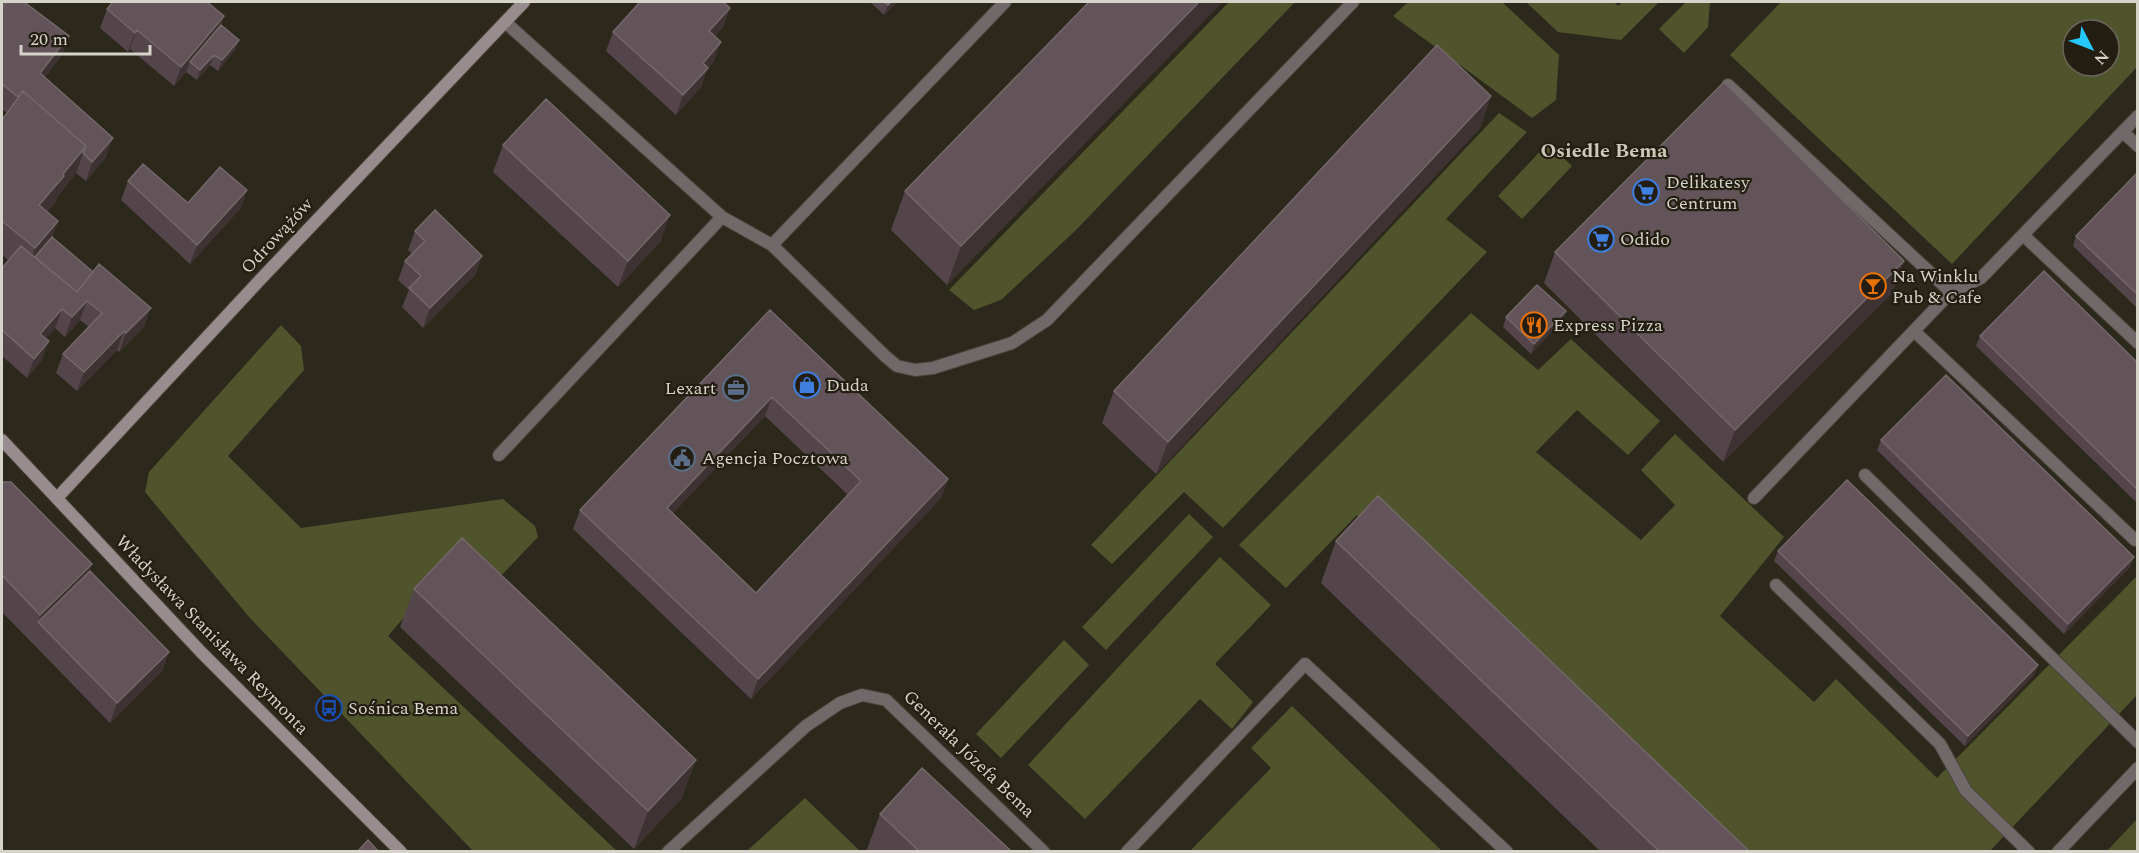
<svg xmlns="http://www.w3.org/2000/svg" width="2139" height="853" viewBox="0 0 2139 853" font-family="Spectral,serif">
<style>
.green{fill:#50542d;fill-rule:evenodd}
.forest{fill:#4d512a}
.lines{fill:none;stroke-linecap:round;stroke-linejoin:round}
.lane-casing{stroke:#474337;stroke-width:14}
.street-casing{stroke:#474337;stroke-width:14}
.secondary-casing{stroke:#474337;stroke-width:14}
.lane{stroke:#706869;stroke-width:12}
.street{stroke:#706869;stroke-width:12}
.secondary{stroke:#998c8e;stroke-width:12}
.wall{fill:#54454b;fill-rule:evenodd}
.shaded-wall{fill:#3e3332}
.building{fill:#625458;stroke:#74686a;stroke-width:1.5;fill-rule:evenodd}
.labels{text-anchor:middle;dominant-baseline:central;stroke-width:4.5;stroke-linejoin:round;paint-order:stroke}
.poi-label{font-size:18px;fill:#d5d3ca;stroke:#231e11;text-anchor:start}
.street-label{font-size:18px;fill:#d5d3ca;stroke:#231e11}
.neighbourhood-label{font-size:20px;font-weight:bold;fill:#cdc8b7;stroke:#231e11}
</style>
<rect width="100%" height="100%" fill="#2c281b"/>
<!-- green -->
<path class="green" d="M1229,2H1295L1076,230L1001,300L974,310L949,290Z
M1408,2H1502L1559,55L1556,100L1532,118L1393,16Z
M1526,2H1614L1618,6L1623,2H1659L1621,40L1558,32Z
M1686,2H1710L1708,27L1684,53L1659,29Z
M1781,2H2137V67L1952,264L1730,55ZM2073,30H2109V66H2073Z
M1499,113L1527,132L1446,219L1487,252L1223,528L1184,492L1112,564L1091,545Z
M1548,143L1572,166L1522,219L1498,196Z
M1471,313L1538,370L1571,339L1660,421L1628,455L1577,410L1536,452L1641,540L1675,505L1641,470L1675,434L1784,537L1720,616L1814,702L1836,679L1937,778L2137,576V695L1990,851H1704L1357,515L1286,588L1239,545Z
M281,325L301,346L304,370L228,456L301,528L503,499L535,526L538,537L496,581L461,551L388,636L617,851H473L249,617L145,492L149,472Z
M1189,514L1213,537L1106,650L1082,627Z
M1220,557L1271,605L1215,664L1253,702L1232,729L1200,699L1085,819L1028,765Z
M1064,640L1089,665L1001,758L976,734Z
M1292,706L1442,851H1190L1271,768L1251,748Z
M805,798L860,851H747Z"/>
<!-- forest -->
<path class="forest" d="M2137,819V851H2107Z"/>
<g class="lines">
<!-- lane casing -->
<g class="lane-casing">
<path id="lane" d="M1728,85L1951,292
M2123,132L2138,146
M2023,235L2138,343
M1914,331L2135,540
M1865,475L2138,742
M1776,585L1940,744L1966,791L2029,852
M1127,852L1305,664"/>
</g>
<!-- street casing -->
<g class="street-casing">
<path id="street" d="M505,22L722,217L772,245L885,356L897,366L915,370L933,368L1012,343L1047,320L1353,2
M772,245L1005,2
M499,455L722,217
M1754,498L1951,292L1981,278L2138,116
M1305,664L1507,852
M668,852L806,726L840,703L862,695L886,700L1044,852
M2058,852L2138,768"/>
</g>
<!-- secondary casing -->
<g class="secondary-casing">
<path id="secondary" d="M2,440L201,652L401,852
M57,498L258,282L524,2"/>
</g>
<!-- lane -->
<use href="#lane" class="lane"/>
<!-- street -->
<use href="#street" class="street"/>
<!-- secondary -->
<use href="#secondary" class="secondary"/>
</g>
<!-- wall -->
<path class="wall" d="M870,2H897L884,15Z
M1089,2H1222L947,285L891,230L905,191Z
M2,7L69,36L62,55L45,77L106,157L86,181L76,173L57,197L55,203L47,211L58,221L52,237L144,327L119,352L117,350L77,391L56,373L63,354L89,327L80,320L65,337L55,328L46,338L42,360L27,378L2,356V268L8,260L2,255V120L7,113L2,109Z
M730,8L723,27L715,36L714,61L707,69L701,87L676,115L606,51L613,32Z
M107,9L224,16L221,25L239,40L235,50L218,71L210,65L197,80L186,72L174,86L130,49L128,52L100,28Z
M1491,96L1480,128L1156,474L1102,423L1114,391Z
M503,145L661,241L618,287L493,172Z
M2138,176V309L2073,246L2076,236Z
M128,181L188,203L247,190L240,209L190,264L121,200Z
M415,231L482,256L475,275L423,328L402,307L409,290L398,280L405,261L412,254L408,250Z
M1555,252L1904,261L1892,293L1723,462L1544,283Z
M770,310L948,479L941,498L751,699L573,529L580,510ZM765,416L848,495L756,593L673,513Z
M1566,311L1562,321L1531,354L1503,327L1506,317Z
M1980,336L2138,363V504L1976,346Z
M1881,440L2134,557L2130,567L2064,634L1877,450Z
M2,482L169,652L162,671L110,723L2,612Z
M1336,541L1750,852H1601L1321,583Z
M1778,551L2034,675L1965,746L1774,561Z
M414,589L682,798L634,849L400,627Z
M880,814L1012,852H866Z"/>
<!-- shaded-wall -->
<path class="shaded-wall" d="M891,2H897L884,15L888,5Z
M1199,2H1222L947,285L961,246Z
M730,8L723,27L702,50L709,31Z
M224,16L217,35L190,62L186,72L174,86L181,67Z
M137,30L130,49L128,52L135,33Z
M69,36L62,55L33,92L40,73Z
M239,40L235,50L218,71L222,60Z
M721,42L714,61L707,69L701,87L676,115L683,95L703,63Z
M214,55L210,65L197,80L200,70Z
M1491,96L1480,128L1156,474L1168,442Z
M113,138L106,157L86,181L92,162Z
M86,146L76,173L57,197L55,203L29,231L39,205Z
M247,190L240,209L190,264L197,245Z
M670,215L661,241L618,287L628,261Z
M58,221L48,247L29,264L35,248Z
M482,256L475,275L423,328L430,308Z
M1904,261L1892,293L1723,462L1735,430Z
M87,301L80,320L65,337L72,317Z
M151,308L144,327L119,352L126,333Z
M62,309L55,328L33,353L40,334Z
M1566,311L1562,321L1531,354L1534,344Z
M124,331L117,350L77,391L84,372Z
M49,341L42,360L27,378L34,359Z
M772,397L765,416L660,527L667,508Z
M948,479L941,498L751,699L758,679Z
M2134,557L2130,567L2064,634L2068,624Z
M92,564L83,590L38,622L40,615Z
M169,652L162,671L110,723L117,703Z
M2038,665L2034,675L1965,746L1968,736Z
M696,760L682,798L634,849L648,811Z"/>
<!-- building -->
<path class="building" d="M6,2H24L69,36L40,73L113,138L92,162L83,153L86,146L23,91L18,97L2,84V7Z
M113,2H207L224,16L181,67L137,30L135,33L107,9Z
M640,2H723L730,8L709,31L721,42L703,63L708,68L683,95L613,32Z
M884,2H891L888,5Z
M1089,2H1199L961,246L905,191Z
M221,25L239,40L222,60L214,55L200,70L190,62Z
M1437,45L1491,96L1168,442L1114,391Z
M1724,82L1904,261L1735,430L1555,252Z
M23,91L86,146L63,174L64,176L39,205L58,221L35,248L2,221V120Z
M546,99L670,215L628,261L503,145Z
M143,164L188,203L220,167L247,190L197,245L128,181Z
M2136,174L2138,176V295L2076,236Z
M435,210L482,256L430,308L409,288L421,276L405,261L425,241L415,231Z
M52,237L93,272L77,292L35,257Z
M21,246L77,292L99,264L151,308L126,333L124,331L84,372L63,354L102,313L87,301L72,317L62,309L40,334L49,341L34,359L2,330V268Z
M2044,271L2138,363V490L1980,336Z
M1537,285L1566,311L1534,344L1506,317Z
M770,310L948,479L758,679L580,510ZM772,397L861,481L756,593L667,508Z
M1946,375L2134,557L2068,624L1881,440Z
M1847,480L2038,665L1968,736L1778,551Z
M2,482H11L92,564L40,615L2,575Z
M1378,496L1750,852H1660L1336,541Z
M462,538L696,760L648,811L414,589Z
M90,571L169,652L117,703L38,622Z
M922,768L1012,852H920L880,814Z
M368,840L379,852H357Z"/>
<!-- icons -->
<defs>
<g id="supermarket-ring" transform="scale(1.35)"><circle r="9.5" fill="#231e11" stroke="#3f7fe0" stroke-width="1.5"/><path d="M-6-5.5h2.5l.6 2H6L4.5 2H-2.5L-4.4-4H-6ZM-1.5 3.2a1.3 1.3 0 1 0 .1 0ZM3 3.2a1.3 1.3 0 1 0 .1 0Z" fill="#3f7fe0"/></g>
<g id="bar-ring" transform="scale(1.35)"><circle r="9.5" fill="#231e11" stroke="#e8710a" stroke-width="1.5"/><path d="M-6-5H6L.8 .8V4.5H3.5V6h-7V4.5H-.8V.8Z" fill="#e8710a"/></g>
<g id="restaurant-ring" transform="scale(1.35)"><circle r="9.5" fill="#231e11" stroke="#e8710a" stroke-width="1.5"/><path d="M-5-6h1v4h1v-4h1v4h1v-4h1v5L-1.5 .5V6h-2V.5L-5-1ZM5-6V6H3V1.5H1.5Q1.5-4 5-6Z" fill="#e8710a"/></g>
<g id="shop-ring" transform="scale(1.35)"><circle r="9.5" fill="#231e11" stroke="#3f7fe0" stroke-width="1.5"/><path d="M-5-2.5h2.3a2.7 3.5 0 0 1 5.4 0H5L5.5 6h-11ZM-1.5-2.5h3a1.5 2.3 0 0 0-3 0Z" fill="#3f7fe0"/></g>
<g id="office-ring" transform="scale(1.35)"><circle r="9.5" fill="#231e11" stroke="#5c6f8a" stroke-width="1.5"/><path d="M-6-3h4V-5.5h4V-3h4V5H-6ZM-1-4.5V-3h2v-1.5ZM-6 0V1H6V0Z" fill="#5c6f8a"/></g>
<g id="civic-ring" transform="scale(1.35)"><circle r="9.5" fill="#231e11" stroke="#5c6f8a" stroke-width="1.5"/><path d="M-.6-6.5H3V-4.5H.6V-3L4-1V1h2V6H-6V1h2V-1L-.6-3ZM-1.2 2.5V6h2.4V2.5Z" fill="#5c6f8a"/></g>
<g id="bus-ring" transform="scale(1.35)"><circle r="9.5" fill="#231e11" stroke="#1a4fb4" stroke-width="1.5"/><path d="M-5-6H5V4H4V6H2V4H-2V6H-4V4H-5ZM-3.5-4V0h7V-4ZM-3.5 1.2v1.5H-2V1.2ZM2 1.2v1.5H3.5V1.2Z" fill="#1a4fb4"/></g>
</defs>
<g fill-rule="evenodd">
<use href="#supermarket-ring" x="1646" y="192"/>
<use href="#supermarket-ring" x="1601" y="239"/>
<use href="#bar-ring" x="1873" y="286"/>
<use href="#restaurant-ring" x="1534" y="325"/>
<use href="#shop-ring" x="807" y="385"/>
<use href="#office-ring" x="736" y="388"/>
<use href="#civic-ring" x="682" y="458"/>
<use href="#bus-ring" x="329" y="708"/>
</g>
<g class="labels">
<!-- poi labels -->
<g class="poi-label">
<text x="1666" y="182">Delikatesy<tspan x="1666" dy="21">Centrum</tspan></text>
<text x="1620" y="239">Odido</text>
<text x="1892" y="276">Na Winklu<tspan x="1892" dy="21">Pub &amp; Cafe</tspan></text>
<text x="1553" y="325">Express Pizza</text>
<text x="826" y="385">Duda</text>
<text x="716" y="388" text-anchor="end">Lexart</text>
<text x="702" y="458">Agencja Pocztowa</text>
<text x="348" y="708">Sośnica Bema</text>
</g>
<!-- street labels -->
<g class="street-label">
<text transform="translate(277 236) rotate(-47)">Odrowążów</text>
<text transform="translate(212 635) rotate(46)">Władysława Stanisława Reymonta</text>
<text transform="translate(969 754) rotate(44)">Generała Józefa Bema</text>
</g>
<!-- neighbourhood labels -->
<g class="neighbourhood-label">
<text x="1604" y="151">Osiedle Bema</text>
</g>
</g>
<!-- border -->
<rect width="2139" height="853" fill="none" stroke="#d5d3ca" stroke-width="6"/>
<!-- north arrow -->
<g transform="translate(2091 48) rotate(132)"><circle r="28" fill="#231e11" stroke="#6a665b" stroke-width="1.5"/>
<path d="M0-4.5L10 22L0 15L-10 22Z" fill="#25c9fe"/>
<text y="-9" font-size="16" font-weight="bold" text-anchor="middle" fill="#d5d3ca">N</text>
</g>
<!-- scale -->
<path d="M21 45v9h129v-9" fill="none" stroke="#d5d3ca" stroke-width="3"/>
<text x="30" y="45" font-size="18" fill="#d5d3ca" stroke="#231e11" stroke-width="4.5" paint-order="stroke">20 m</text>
</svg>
